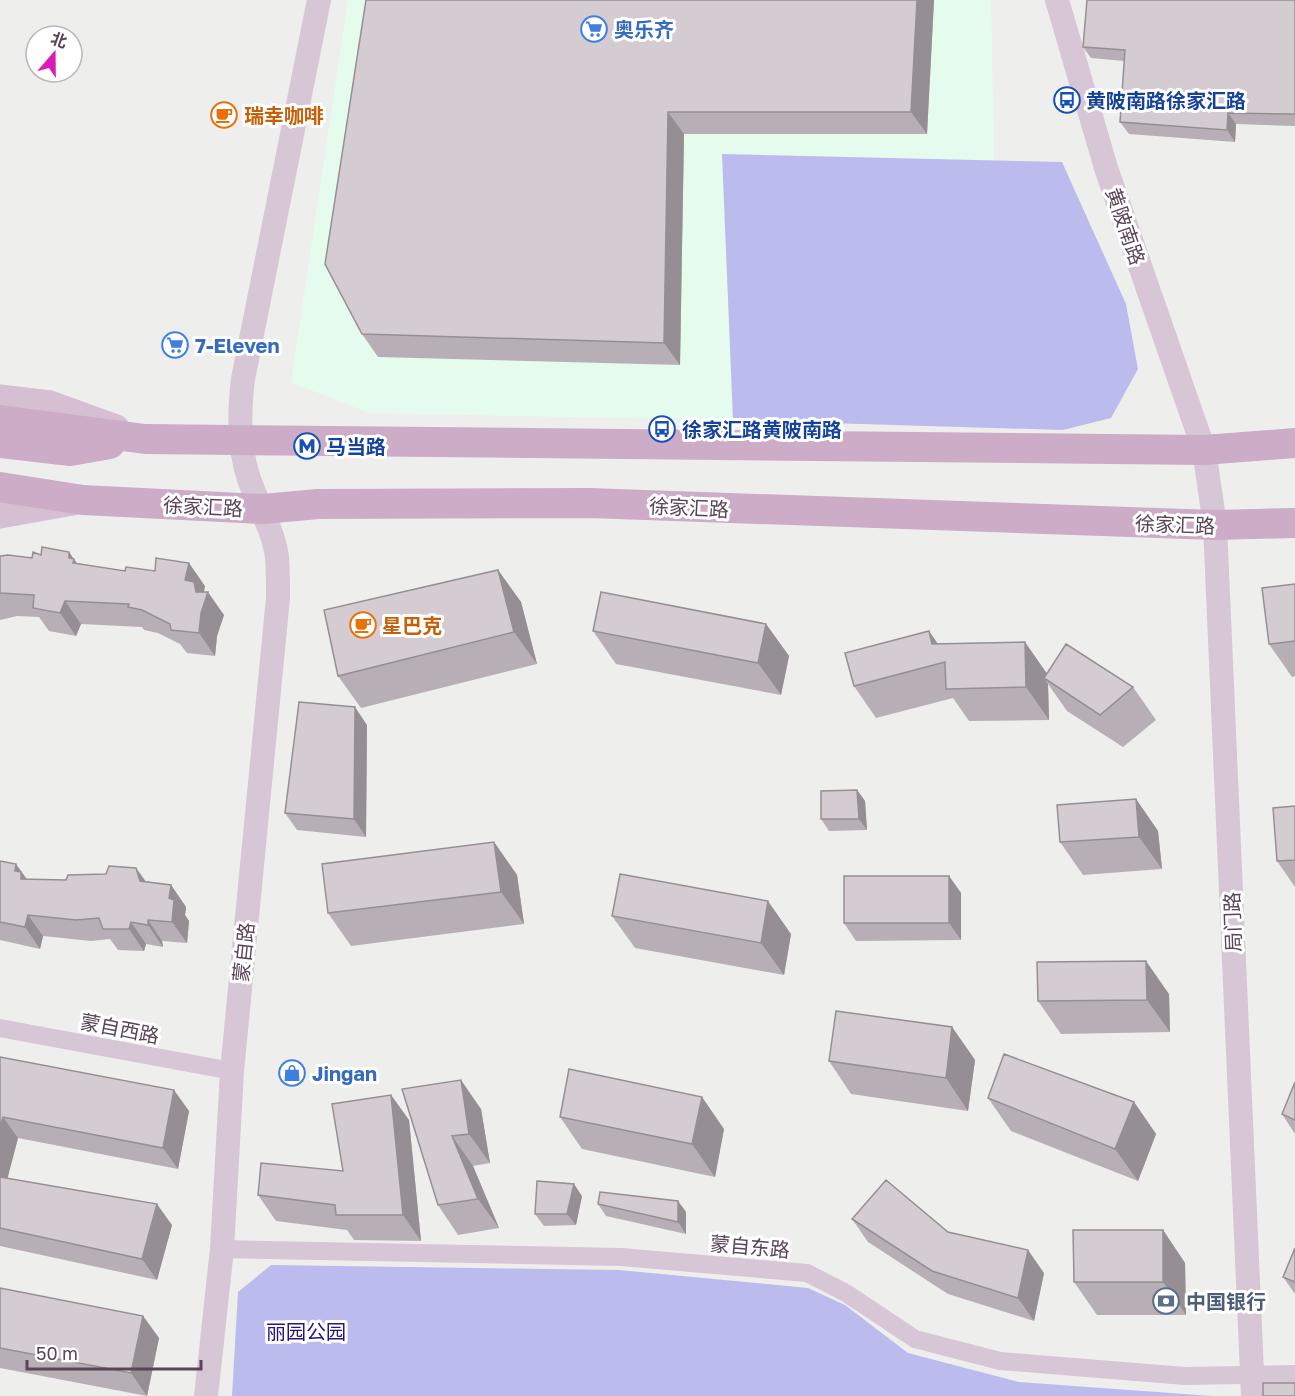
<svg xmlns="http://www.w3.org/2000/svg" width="1295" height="1396" viewBox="0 0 1295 1396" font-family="'Golos Text','Noto Sans SC',sans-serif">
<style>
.commercial{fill:#e5fbed}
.green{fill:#bcbbed}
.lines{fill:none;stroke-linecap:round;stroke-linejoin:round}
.minor{stroke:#d7c6d5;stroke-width:18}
.tertiary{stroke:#d7c6d5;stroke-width:24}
.secondary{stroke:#d6bfd2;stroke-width:27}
.primary{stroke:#ccacc7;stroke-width:30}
.wall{fill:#b7afb5}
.shaded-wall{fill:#958f93}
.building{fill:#d5ccd2;stroke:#958f93;stroke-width:1.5}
.labels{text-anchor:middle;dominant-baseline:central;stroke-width:6;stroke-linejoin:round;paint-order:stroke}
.shop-label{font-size:20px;font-weight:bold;fill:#366cbe;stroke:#fff;text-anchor:start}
.transit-label{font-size:20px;font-weight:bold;fill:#164399;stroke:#fff;text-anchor:start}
.food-label{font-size:20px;font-weight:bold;fill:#c56008;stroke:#fff;text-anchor:start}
.street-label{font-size:20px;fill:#5a4557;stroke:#fff}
.service-label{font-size:20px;font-weight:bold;fill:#4e5e75;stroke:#fff;text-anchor:start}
.park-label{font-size:20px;fill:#251879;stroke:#fff}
</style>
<rect width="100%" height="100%" fill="#eeefed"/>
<!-- commercial -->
<path class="commercial" d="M348,0H991L994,161L722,154L733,420L369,413L291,382Z"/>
<!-- green -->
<path class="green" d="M722,154L1062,162L1126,304L1138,369L1111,418L1063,430L733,420Z
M271,1265L619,1270L808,1288L845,1305L908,1353L1019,1382L1212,1396H232L238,1292Z"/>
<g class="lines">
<!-- minor -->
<path class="minor" d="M0,1028L232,1071
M222,1249L621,1257L807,1273L846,1293L915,1339L1000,1361L1185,1376L1295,1374"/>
<!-- tertiary -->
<path class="tertiary" d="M1057,0L1106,168L1204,450L1215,525L1253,1396
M206,1396L222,1249L232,1071L278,598C278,585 278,570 277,557C273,529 258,505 249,479C238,447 239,412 243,379L319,0"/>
<!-- secondary -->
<path class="secondary" d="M0,398L50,404L116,428
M0,515L73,502"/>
<!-- primary -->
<path class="primary" d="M0,420L145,439L1204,450L1295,443
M0,443L70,451L110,444
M0,487L83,500L263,509L318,504L589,503L1215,525L1295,523"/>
</g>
<!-- wall -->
<path class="wall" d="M366,0H934L927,134H684L680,365L378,357L362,334Z
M1295,0V126L1236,124L1235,142L1129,134L1120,122L1124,61L1091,58L1083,47Z
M41,555L77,563L205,586L204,592L224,615L217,636L215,656L187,653L180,644L158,633L144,630L142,627L81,624L76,636L49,631L39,617L17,616L0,620V556L32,558Z
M498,570L521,602L537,664L361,708L338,676Z
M1295,584V676L1292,677L1269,644Z
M766,624L789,656L781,695L616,664L593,631Z
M938,644L1047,673L1133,687L1156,720L1123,747L1067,711L1048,684L1049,720L969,721L953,698L876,718L854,686Z
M367,725L366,837L297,830L285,813Z
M857,790L865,801L867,830L829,831L821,819Z
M1136,799L1158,831L1162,869L1083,875L1060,842Z
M1295,806V887L1277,861Z
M494,842L517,875L524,924L351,946L328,913Z
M0,861L27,879L66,880L106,874L136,868L146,882L171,885L186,907L185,915L189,921L187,943L162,941L163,947L146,944L144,951L118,950L110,939L91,941L43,936L40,949L0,940Z
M949,876L961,893V940L856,941L844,923Z
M612,916L791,934L784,975L635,948Z
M1169,994L1170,1032L1061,1034L1038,1001Z
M952,1027L975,1060L968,1111L851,1094L829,1061Z
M0,1057L189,1111L178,1169L18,1138L7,1178L172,1225L157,1280L0,1246Z
M1295,1082V1134L1282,1114Z
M402,1089L481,1109L490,1163L473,1166L499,1228L458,1235L438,1205Z
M391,1095L409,1120L421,1241L354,1240L347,1230L276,1221L258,1195L343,1171Z
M988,1098L1134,1102L1156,1134L1138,1181L1011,1131Z
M560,1117L724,1129L715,1177L582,1149Z
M582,1196L576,1225L544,1226L535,1214Z
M678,1201L686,1212V1234L606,1216L598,1204Z
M852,1219L948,1232L1044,1273L1034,1321L948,1294L868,1242Z
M1163,1230L1185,1263L1186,1315H1097L1074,1282Z
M1295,1248V1294L1283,1277Z
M0,1288L143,1316L159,1338L147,1396L0,1368Z"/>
<!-- shaded-wall -->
<path class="shaded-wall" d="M917,0H934L927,134L911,112Z
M668,112L684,134L680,365L664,343Z
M1228,113L1236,124L1235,142L1227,130Z
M69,552L90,582L69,558Z
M189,563L205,586L203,595L208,592L224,615L217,636L215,656L199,633L185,580Z
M498,570L521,602L537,664L514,632Z
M65,601L81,624L76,636L60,613Z
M766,624L789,656L781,695L758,663Z
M929,631L952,664L932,644Z
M1025,642L1048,675L1044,678L1048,684L1049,720L1026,687Z
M355,707L367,725L366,837L354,819Z
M857,790L865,801L867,830L859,819Z
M1136,799L1158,831L1162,869L1139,837Z
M494,842L517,875L524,924L501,892Z
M16,864L31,885L30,892L15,871Z
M136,868L151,889L140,881Z
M949,876L961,893V940L949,923Z
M171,885L186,907L185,915L189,921L187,943L172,922L169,898Z
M768,901L791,934L784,975L761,943Z
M28,915L43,936L40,949L25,927Z
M148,920L162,941L163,947L148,925Z
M131,922L146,944L144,951L129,929Z
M1146,961L1169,994L1170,1032L1147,1000Z
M952,1027L975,1060L968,1111L946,1078Z
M461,1080L481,1109L490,1163L469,1134Z
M174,1090L189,1111L178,1169L163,1148Z
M391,1095L409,1120L421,1241L403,1215Z
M702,1097L724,1129L715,1177L692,1144Z
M1134,1102L1156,1134L1138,1181L1115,1149Z
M3,1117L18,1138L3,1196L0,1191V1128Z
M452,1136L473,1166L499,1228L478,1199Z
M574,1184L582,1196L576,1225L567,1214Z
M678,1201L686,1212V1234L678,1222Z
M157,1204L172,1225L157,1280L142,1259Z
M1163,1230L1185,1263L1186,1315L1163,1282Z
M1028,1250L1044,1273L1034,1321L1018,1298Z
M143,1316L159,1338L147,1396L131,1373Z"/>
<!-- building -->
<path class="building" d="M366,0H917L911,112H668L664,343L362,334L325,264Z
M1087,0H1295V114L1228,113L1227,130L1120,122L1125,50L1083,47Z
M42,547L69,552V558L74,559L73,563L125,571L126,567L155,571L156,558L189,563L185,580L194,582L196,592H208L201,613L199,633L171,630L170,624L142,610L128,607L129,604L65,601L60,613L33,608L34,595L0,593V556L8,555L32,558L33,552L41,555Z
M498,570L514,632L338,676L324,610Z
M1295,584V641L1269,644L1262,588Z
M601,592L766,624L758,663L593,631Z
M929,631L932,644L1025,642L1026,687L946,689L945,662L854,686L845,653Z
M1066,644L1133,687L1100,715L1044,678Z
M299,702L355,707L354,819L285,813Z
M857,790L859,819H821V791Z
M1136,799L1139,837L1060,842L1057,805Z
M1295,806V860L1277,861L1273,808Z
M494,842L501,892L328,913L322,864Z
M0,861L16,864L15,871L21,872V879L66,880L68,875L106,874L109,866L136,868L140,881L171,885L169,898L174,900L172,922L148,920V925L131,922L129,929H103L99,918L76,920L28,915L25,927L0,922Z
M620,874L768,901L761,943L612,916Z
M844,876H949V923H844Z
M1146,961L1147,1000L1038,1001L1037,962Z
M836,1011L952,1027L946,1078L829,1061Z
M1004,1054L1134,1102L1115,1149L988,1098Z
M0,1057L174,1090L163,1148L3,1117L0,1128Z
M569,1069L702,1097L692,1144L560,1117Z
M461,1080L469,1134L452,1136L478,1199L438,1205L402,1089Z
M1295,1082V1120L1282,1114Z
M391,1095L403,1215H336L335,1205L258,1195L261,1163L343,1171L332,1104Z
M0,1177L157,1204L142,1259L0,1228Z
M886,1180L948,1232L1028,1250L1018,1298L932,1271L852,1219Z
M537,1181L574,1184L567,1214H535Z
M600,1192L678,1201V1222L598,1204Z
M1073,1230H1163V1282H1074Z
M1295,1248V1282L1283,1277Z
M0,1288L143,1316L131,1373L0,1348Z
M1263,1383H1295V1396H1263Z"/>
<!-- icons -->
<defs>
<g id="supermarket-ring" transform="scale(1.35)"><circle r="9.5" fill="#fff" stroke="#3f7fe0" stroke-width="1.5"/><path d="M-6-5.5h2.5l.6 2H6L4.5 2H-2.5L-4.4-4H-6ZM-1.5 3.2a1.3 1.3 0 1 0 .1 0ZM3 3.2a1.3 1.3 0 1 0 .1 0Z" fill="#3f7fe0"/></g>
<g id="bus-ring" transform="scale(1.35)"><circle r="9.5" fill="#fff" stroke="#1a4fb4" stroke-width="1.5"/><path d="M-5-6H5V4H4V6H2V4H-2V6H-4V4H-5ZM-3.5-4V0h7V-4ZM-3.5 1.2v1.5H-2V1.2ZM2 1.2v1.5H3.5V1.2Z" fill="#1a4fb4"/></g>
<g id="cafe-ring" transform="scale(1.35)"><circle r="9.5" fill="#fff" stroke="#e8710a" stroke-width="1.5"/><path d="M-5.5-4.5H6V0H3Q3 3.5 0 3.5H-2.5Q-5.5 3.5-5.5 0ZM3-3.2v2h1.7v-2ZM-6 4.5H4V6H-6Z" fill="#e8710a"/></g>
<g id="metro-ring" transform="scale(1.35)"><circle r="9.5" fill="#fff" stroke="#1a4fb4" stroke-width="1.5"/><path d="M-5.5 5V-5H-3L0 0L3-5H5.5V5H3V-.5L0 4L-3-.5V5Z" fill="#1a4fb4"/></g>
<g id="shop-ring" transform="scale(1.35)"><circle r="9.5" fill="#fff" stroke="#3f7fe0" stroke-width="1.5"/><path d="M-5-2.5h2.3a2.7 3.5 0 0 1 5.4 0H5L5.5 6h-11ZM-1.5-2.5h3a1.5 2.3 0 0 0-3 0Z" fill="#3f7fe0"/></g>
<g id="bank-ring" transform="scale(1.35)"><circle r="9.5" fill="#fff" stroke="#5c6f8a" stroke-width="1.5"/><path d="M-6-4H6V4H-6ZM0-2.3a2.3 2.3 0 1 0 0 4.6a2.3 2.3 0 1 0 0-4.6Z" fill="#5c6f8a"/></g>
</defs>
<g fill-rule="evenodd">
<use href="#supermarket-ring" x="594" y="29"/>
<use href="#bus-ring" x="1067" y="100"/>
<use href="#cafe-ring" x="224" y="115"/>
<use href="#supermarket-ring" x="175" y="345"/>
<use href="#bus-ring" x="662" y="429"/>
<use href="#metro-ring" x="307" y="446"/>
<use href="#cafe-ring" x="363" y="625"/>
<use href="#shop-ring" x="292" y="1073"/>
<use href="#bank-ring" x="1166" y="1301"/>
</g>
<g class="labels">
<!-- shop labels -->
<g class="shop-label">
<text x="614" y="29">奥乐齐</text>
<text x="195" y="345">7-Eleven</text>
<text x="312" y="1073">Jingan</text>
</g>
<!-- transit labels -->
<g class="transit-label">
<text x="1086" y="100">黄陂南路徐家汇路</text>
<text x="682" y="429">徐家汇路黄陂南路</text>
<text x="326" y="446">马当路</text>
</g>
<!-- food labels -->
<g class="food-label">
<text x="244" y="115">瑞幸咖啡</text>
<text x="382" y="625">星巴克</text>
</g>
<!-- street labels -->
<g class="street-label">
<text transform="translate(1126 226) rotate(71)">黄陂南路</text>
<text transform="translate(203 506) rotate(3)">徐家汇路</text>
<text transform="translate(689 507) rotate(3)">徐家汇路</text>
<text transform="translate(1175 524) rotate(2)">徐家汇路</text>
<text transform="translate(1232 922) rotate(-92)">局门路</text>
<text transform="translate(243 952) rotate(-84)">蒙自路</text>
<text transform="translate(120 1028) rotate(11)">蒙自西路</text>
<text transform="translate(750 1246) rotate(5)">蒙自东路</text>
</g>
<!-- service labels -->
<g class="service-label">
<text x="1186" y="1301">中国银行</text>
</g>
<!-- park labels -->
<g class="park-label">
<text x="306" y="1331">丽园公园</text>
</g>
</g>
<!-- north arrow -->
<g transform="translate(54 54) rotate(20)"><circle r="28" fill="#ffffff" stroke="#bdb5bc" stroke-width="1.5"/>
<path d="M0-4.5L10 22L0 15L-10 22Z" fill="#da1cb4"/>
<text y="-9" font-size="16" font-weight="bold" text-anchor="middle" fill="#5a4557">北</text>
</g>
<!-- scale -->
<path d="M27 1360v9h174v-9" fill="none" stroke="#5a4557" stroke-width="3"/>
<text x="36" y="1360" font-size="18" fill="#5a4557" stroke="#ffffff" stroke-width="4.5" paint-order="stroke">50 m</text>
</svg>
